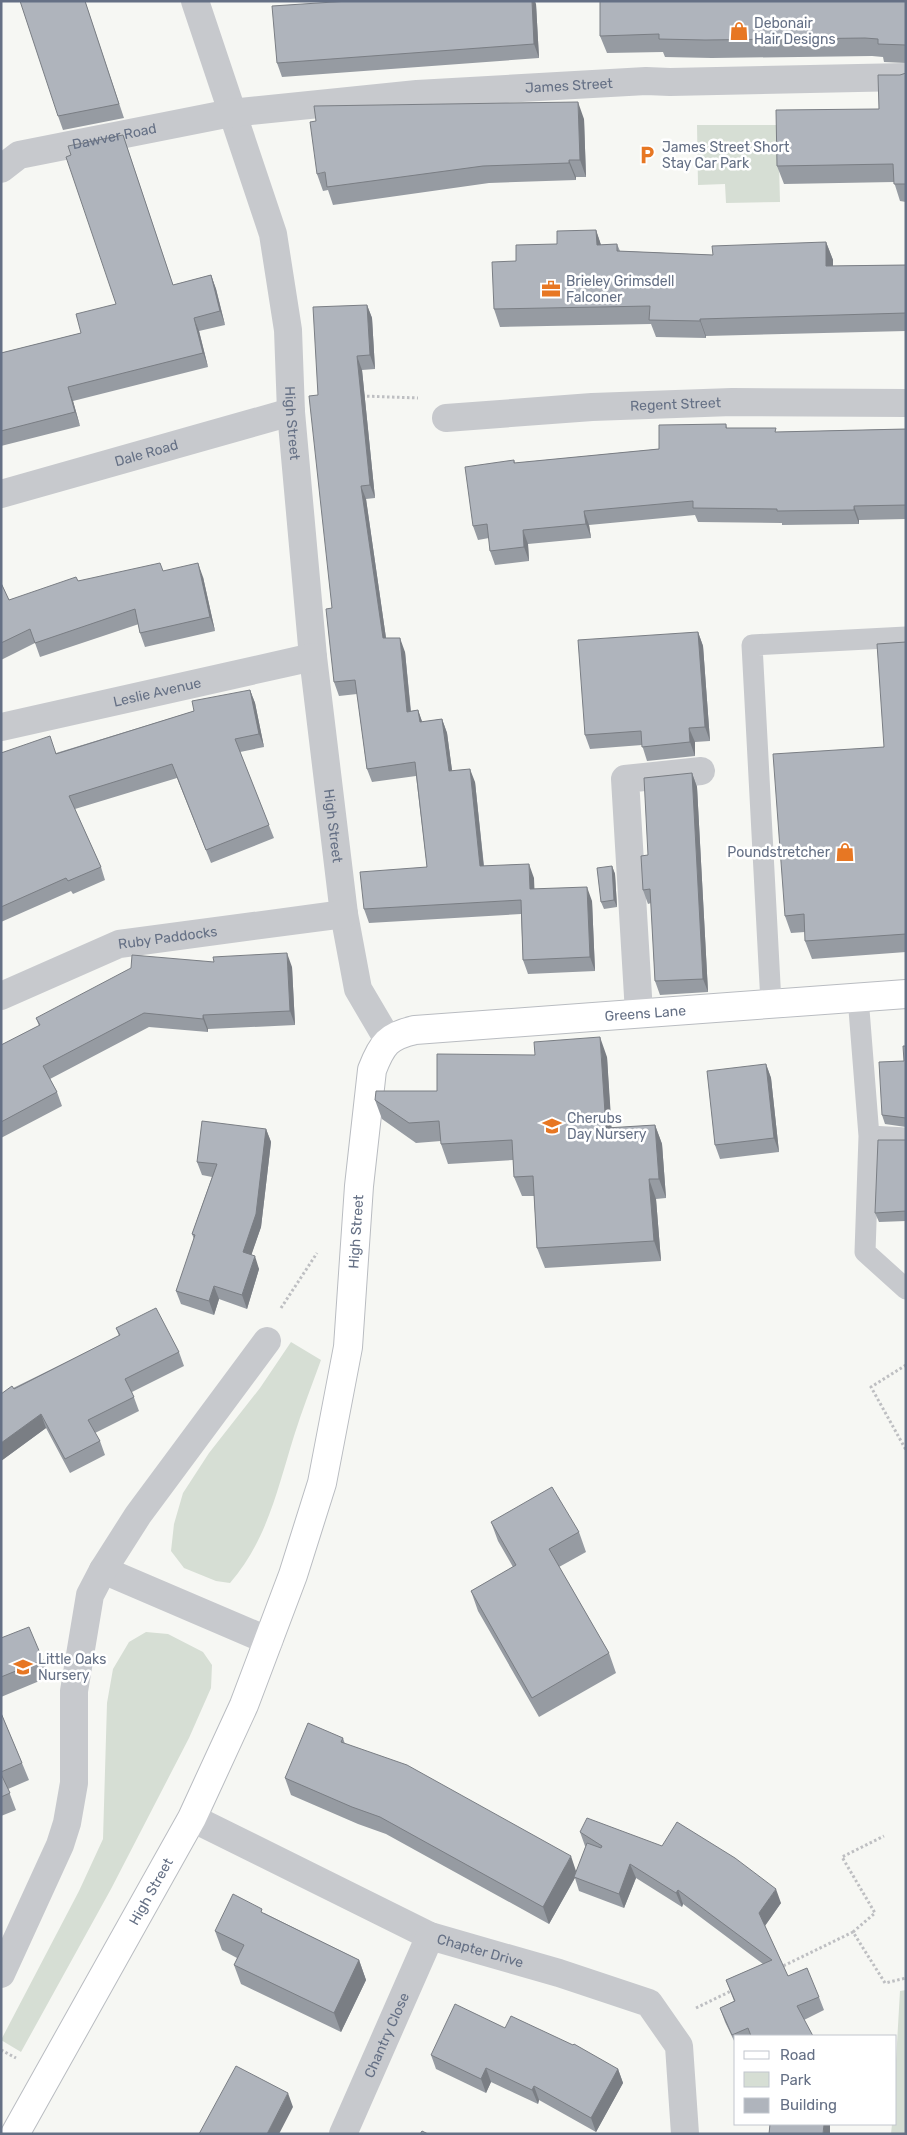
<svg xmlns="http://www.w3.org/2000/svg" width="907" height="2135" viewBox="0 0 907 2135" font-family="Rubik,sans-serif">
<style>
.green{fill:#d6ded4}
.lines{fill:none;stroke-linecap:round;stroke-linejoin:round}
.secondary-casing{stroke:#b9bcc1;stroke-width:30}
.path{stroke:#bebfc2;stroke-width:3;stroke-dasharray:2.5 2.5;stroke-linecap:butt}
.lane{stroke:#c7c9cd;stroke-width:21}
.street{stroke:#c7c9cd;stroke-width:28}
.secondary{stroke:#fff;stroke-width:28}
.wall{fill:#969ba2}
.shaded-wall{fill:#7a7e84}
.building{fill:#afb4bc;stroke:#7a7e84}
.labels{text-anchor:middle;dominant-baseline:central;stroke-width:5;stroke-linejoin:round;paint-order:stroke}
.poi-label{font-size:14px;fill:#657085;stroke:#fff;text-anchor:start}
.street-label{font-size:14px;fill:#657085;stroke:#fff}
</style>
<rect width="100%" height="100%" fill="#f6f7f3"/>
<!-- green -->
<path class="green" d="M697,125H778L780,202L726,203L725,184L698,185Z
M291,1342L321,1360C312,1385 302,1410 294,1436C278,1487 267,1541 230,1583L216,1581L184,1568L171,1551L174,1524L183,1493L209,1453L260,1388Z
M146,1632L168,1634L203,1652L212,1665L211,1688L189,1738L111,1889L21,2052L1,2040L79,1891L103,1839L107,1703L113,1669L129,1642Z
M906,1990V2134H891L892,2124H896V2061L900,1991Z"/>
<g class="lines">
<!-- secondary casing -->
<g class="secondary-casing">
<g id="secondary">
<path id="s9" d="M15,2134L192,1818L244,1705L293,1575L322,1483L348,1347L359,1186L372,1070C382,1044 388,1036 415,1030L906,994"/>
</g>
</g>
<!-- path -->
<path class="path" d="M362,396L418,398
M281,1308L317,1253
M906,1365L871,1387L906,1450
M853,1932L875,1913L842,1857L884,1836
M779,1968L853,1932L885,1983L906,1978
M696,2008L733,1990
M1,2050L16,2058"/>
<!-- lane -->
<path class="lane" d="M858,997L869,1136L906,1138
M771,1003L752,645L906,637
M869,1136L865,1252L906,1289"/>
<!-- street -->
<g class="street">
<path id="s1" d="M195,1L273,234L288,330L291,412L313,657L344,914L358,989L388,1040"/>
<path id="s2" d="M1,169L19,155L231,113L417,94L646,81L670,82L906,77"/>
<path id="s3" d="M446,418L592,407L732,402L906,403"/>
<path id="s4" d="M1,494L291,412"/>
<path id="s5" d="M1,727L313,657"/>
<path id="s6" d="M1,996L119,944L344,914"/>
<path d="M639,1013L625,779L701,771"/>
<path d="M103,1570L269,1641"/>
<path id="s7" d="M192,1818L430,1936L559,1973L649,2003L679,2046L685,2134"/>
<path d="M1,1974L60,1845L67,1823L74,1783V1691L90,1595L103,1570L138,1515L267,1341"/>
<path id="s8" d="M343,2134L430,1936"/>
</g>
<!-- secondary -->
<use href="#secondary" class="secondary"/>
</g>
<!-- wall -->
<path class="wall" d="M85,1L124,118L63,130L58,116Z
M906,1V63L884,62L883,57L872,56L712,58L665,57L663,52L607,53L600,36Z
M536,4L539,58L282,77L277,63Z
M906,73V202L900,201L894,182L784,184L777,166L879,109L900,75Z
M584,119L586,177H576V180L489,183L333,205L328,190L323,191L317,174Z
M123,135L173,285L211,275L216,289L225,325L199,331L208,367L73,401L80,426L1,446V353L81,333L116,304Z
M596,230L601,245L617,244L620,251L713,255L826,242L833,260V266L906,265V331L706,336V338L656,337L651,324L500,327L494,309L516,261L557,244Z
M367,305L372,318L375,369L362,370L375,498L366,499L386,638L405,652L411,711L418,710L422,722L442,719L447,733L452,771L475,782L484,866L534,878V889L592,901L595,971L528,974L523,960L521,914L369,923L364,909L427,867L416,776L372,782L367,769L357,694L339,696L334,682L332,608L318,395Z
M726,424L727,428L777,432L906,429V519L859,520V524L782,525V523L698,522L695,515L589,525L591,538L528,544L529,561L495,565L490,551L489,538L478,540L473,526L514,460L515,463L659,449Z
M163,571L203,577L215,631L145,647L140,633L139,624L40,657L35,643L1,660V583L9,600L78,581Z
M698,632L703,646L710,741L695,742V756L647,761L642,745L590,749L585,735Z
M906,642V952L812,959L805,941V932L791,933L785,916L884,747Z
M250,690L255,703L264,747L240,752L274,838L211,863L177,778L75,809L101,867L105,880L73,894L71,891L1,922V753H56L194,711Z
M692,773L697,787L708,992L660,995L655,981L651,903L648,904L643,890L648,855Z
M612,866L615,874L617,907L604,909L601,902Z
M214,962L292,967L295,1025L208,1029V1032L149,1027L50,1079L57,1092L62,1106L1,1138V1045L39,1026L36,1018Z
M906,1046V1127L885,1124L882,1115L904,1061Z
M607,1057L611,1128L655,1125L662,1144L666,1198L656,1199L661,1261L545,1268L537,1248L534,1196H522L514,1177L513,1160L448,1164L441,1144V1141L416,1143L382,1119L375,1100L437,1091Z
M766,1064L771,1078L779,1152L720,1159L715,1145Z
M266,1129L271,1142L261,1227L251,1255L259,1269L247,1309L219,1299L214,1315L181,1304L176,1291L194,1239L192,1234L212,1177L202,1175L197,1162Z
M906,1140V1221L879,1222L875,1213Z
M116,1328L179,1352L184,1366L132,1392L139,1411L95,1433L100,1441L105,1455L70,1473L46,1428L1,1461V1394L119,1336Z
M491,1522L579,1532L586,1552L559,1567L609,1653L616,1673L539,1717L478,1611L471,1591L513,1567L498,1541Z
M1,1638L43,1660L49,1677L1,1697Z
M1,1713L22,1763L29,1780L8,1789L16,1810L1,1816Z
M343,1738L345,1744L576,1872L586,1846H585L580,1832L781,1903L765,1926L788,1976L819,1997L824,2010L804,2020L813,2036H736V2045L725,2022L720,2008L734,2001L726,1980L763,1964L683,1904L682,1907L636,1878L624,1908L579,1891L575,1878L549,1924L386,1834L358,1824L291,1795L285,1778Z
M264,1913L359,1960L366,1980L341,2032L241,1984L234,1965L237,1958L222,1950L215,1931Z
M505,2028L618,2069L623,2083L596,2132L539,2100L538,2104L491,2082L486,2093L436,2069L431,2055Z"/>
<!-- shaded-wall -->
<path class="shaded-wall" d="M532,1H535L536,4L539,58L534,44Z
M578,102L584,119L586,177L580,160Z
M569,160L576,177V180L569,163Z
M596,230L602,248L597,245Z
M826,242L833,260V284L826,266Z
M211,275L216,289L225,325L220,311Z
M367,305L372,318L375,369L370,355Z
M194,318L199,331L208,367L203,353Z
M700,319L706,336V338L700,321Z
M357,356L362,370L375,498L370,485Z
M68,387L73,401L80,426L75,412Z
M361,486L366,499L388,652L383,638Z
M854,506L859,520V524L854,510Z
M584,511L589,525L591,538L586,524Z
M523,530L528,544L529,561L524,547Z
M198,563L203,577L215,631L210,617Z
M698,632L703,646L710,741L705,727Z
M400,638L405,652L412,726L407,712Z
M250,690L255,703L264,747L259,734Z
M418,710L423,724L420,722Z
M442,719L447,733L454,785L449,771Z
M689,728L695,742V756L690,742Z
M470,769L475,782L485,879L480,866Z
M692,773L697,787L708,992L703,979Z
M529,864L534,878L535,903L530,889Z
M612,866L615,874L617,907L614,900Z
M587,887L592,901L595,971L590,957Z
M287,953L292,967L295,1025L290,1011Z
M203,1015L208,1029V1032L203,1019Z
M600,1037L607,1057L613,1148L606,1128Z
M766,1064L771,1078L779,1152L774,1138Z
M655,1125L662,1144L666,1198L659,1179Z
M266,1129L271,1142L261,1227L248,1265L243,1252Z
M649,1179L656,1199L661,1261L654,1241Z
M255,1256L259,1269L247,1309L242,1295Z
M214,1286L219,1299L214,1315L209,1301Z
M41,1414L46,1428L1,1461V1443Z
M571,1856L577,1874L549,1924L543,1907Z
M630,1864L636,1878L624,1908L619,1894Z
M776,1889L781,1903L764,1927L759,1913Z
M678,1890L683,1904L682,1907L676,1893Z
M359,1960L366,1980L341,2032L334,2013Z
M486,2068L491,2082L486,2093L481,2079Z
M618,2069L623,2083L596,2132L591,2118Z
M534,2086L539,2100L538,2104L532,2090Z
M288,2093L293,2107L279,2134H267Z
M824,2124H830V2134H823Z"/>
<!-- building -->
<path class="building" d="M20,1H85L119,104L58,116Z
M349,1H532L534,44L277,63L272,6Z
M600,1H906V45L878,44V39L865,38L705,40L659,39V34L600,36Z
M906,73V184H894L893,164L777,166L776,110L879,109L878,75H900Z
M578,102L580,160H569V163L483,166L327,187L325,172L317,174L310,122L316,121L314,106Z
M123,135L173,285L211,275L220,311L194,318L203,353L68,387L75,412L1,431V353L81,333L76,314L116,304L66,157L71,155L68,146Z
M596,230L597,245L617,244V251L713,255L712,246L826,242V266L906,265V313L700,319V321L649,320L650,306L494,309L492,262L516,261V245L557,244V231Z
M367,305L370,355L357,356L370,485L361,486L383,638H400L407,712L418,710L420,722L442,719L449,771L470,769L480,866L529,864L530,889L587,887L590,957L523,960L521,900L364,909L360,872L427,867L415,762L367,769L355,680L334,682L326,609L332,608L309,396L318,395L313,307Z
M726,424V428H776L775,432L906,429V505L854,506V510L777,511V509L693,508V501L584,511L586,524L523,530L524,547L490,551L487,524L473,526L465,467L514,460V463L659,449V425Z
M160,563L163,571L198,563L210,617L140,633L135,609L35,643L30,629L1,643V583L9,600L76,577L78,581Z
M698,632L705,727L689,728L690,742L642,747L641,731L585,735L578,640Z
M906,642V934L805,941L804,914L785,916L773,754L884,747L877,644Z
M250,690L259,734L235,739L269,825L206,850L172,764L69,796L101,867L68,881L66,878L1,907V753L50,736L56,754L194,711L192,701Z
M692,773L703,979L655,981L650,889L643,890L641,856L648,855L644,778Z
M612,866L614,900L601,902L597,868Z
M287,953L290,1011L203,1015V1019L144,1013L43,1066L57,1092L1,1122V1045L40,1025L36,1018L131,968L132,955L214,962L213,957Z
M600,1037L606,1128L655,1125L659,1179H649L654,1241L537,1248L533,1176L514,1177L512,1140L441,1144L439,1121L409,1123L375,1100L376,1091H437V1054L535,1055L534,1042Z
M903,1046H906V1118L882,1115L879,1062L904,1061Z
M766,1064L774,1138L715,1145L707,1071Z
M202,1121L266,1129L256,1214L243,1252L255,1256L242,1295L214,1286L209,1301L176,1291L195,1235L192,1234L217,1164L197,1162Z
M878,1140H906V1211L875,1213Z
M156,1308L179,1352L125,1379L134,1397L88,1420L100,1441L65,1459L41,1414L1,1443V1394L12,1386L14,1389L120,1335L116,1328Z
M552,1487L579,1532L549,1549L609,1653L532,1698L471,1591L516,1565L491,1522Z
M29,1627L43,1660L1,1677V1638Z
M1,1713L22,1763L1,1772Z
M308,1723L343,1738L341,1742L407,1765L571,1856L543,1907L380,1817L352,1807L285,1778Z
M1,1774L10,1793L1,1797Z
M587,1818L662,1846L677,1822L735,1858L776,1889L759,1913L788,1976L807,1968L819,1997L797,2006L813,2036H751L748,2028L732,2035L720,2008L735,2001L726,1980L772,1960L678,1890L676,1893L630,1864L619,1894L574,1877L587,1843L601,1848L602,1846L580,1832Z
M233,1894L262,1909L261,1912L359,1960L334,2013L234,1965L244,1945L215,1931Z
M455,2004L505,2028L511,2016L573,2045L574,2044L618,2069L591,2118L534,2086L532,2090L486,2068L481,2079L431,2055Z
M236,2066L288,2093L267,2134H199Z
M770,2124H824L823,2134H769Z
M422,2131L428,2134H420Z"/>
<!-- icons -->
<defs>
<g id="shop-bare" transform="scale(1.5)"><path d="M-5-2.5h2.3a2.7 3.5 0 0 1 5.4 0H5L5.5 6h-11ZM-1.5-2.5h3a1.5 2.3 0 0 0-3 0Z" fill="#e77723" stroke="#fff" stroke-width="2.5" paint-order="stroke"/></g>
<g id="parking-bare" transform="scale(1.5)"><path d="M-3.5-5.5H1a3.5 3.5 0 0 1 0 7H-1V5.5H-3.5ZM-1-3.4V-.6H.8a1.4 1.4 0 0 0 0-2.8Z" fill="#e77723" stroke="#fff" stroke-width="2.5" paint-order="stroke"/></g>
<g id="office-bare" transform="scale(1.5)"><path d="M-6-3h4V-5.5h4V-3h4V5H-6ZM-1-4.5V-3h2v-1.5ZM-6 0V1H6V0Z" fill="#e77723" stroke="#fff" stroke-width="2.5" paint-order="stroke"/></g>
<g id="school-bare" transform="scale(1.5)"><path d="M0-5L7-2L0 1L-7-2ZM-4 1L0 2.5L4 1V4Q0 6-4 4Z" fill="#e77723" stroke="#fff" stroke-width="2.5" paint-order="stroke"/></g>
</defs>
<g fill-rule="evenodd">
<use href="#shop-bare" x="739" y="31"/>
<use href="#parking-bare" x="647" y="155"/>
<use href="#office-bare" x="551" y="289"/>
<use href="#shop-bare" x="845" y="852"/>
<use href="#school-bare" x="552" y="1126"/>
<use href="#school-bare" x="23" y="1667"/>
</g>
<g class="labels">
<!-- poi labels -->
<g class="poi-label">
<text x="754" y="23">Debonair<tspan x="754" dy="16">Hair Designs</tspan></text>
<text x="662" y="147">James Street Short<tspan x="662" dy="16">Stay Car Park</tspan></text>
<text x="566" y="281">Brieley Grimsdell<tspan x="566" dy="16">Falconer</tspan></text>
<text x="830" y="852" text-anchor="end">Poundstretcher</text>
<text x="567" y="1118">Cherubs<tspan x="567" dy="16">Day Nursery</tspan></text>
<text x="38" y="1659">Little Oaks<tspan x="38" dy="16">Nursery</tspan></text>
</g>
<!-- street labels -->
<g class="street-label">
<text stroke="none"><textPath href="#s2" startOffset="578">James Street</textPath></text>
<text stroke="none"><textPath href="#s2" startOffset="120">Dawver Road</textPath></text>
<text stroke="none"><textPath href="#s3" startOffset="230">Regent Street</textPath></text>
<text stroke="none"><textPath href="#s1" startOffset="436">High Street</textPath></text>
<text stroke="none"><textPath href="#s4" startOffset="151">Dale Road</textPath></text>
<text stroke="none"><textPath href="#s5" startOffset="160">Leslie Avenue</textPath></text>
<text stroke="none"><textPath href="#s1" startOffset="841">High Street</textPath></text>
<text stroke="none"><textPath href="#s6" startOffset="178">Ruby Paddocks</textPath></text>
<text stroke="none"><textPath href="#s9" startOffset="1432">Greens Lane</textPath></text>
<text stroke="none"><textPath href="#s9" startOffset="976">High Street</textPath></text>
<text stroke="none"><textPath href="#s9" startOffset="278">High Street</textPath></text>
<text stroke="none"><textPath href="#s7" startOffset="318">Chapter Drive</textPath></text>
<text stroke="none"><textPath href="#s8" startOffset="108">Chantry Close</textPath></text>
</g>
</g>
<!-- border -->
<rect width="907" height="2135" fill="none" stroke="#657085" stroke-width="5"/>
<!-- legend -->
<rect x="734" y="2035" width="162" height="90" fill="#ffffff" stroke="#c1c6ce"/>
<rect x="744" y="2051" width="25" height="8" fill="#ffffff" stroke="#c1c6ce"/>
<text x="780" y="2060" font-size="15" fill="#657085">Road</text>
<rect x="744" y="2072" width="25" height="15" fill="#d6ded4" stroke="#c1c6ce"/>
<text x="780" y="2085" font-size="15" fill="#657085">Park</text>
<rect x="744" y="2098" width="25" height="15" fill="#afb4bc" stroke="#c1c6ce"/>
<text x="780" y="2110" font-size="15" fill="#657085">Building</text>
</svg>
